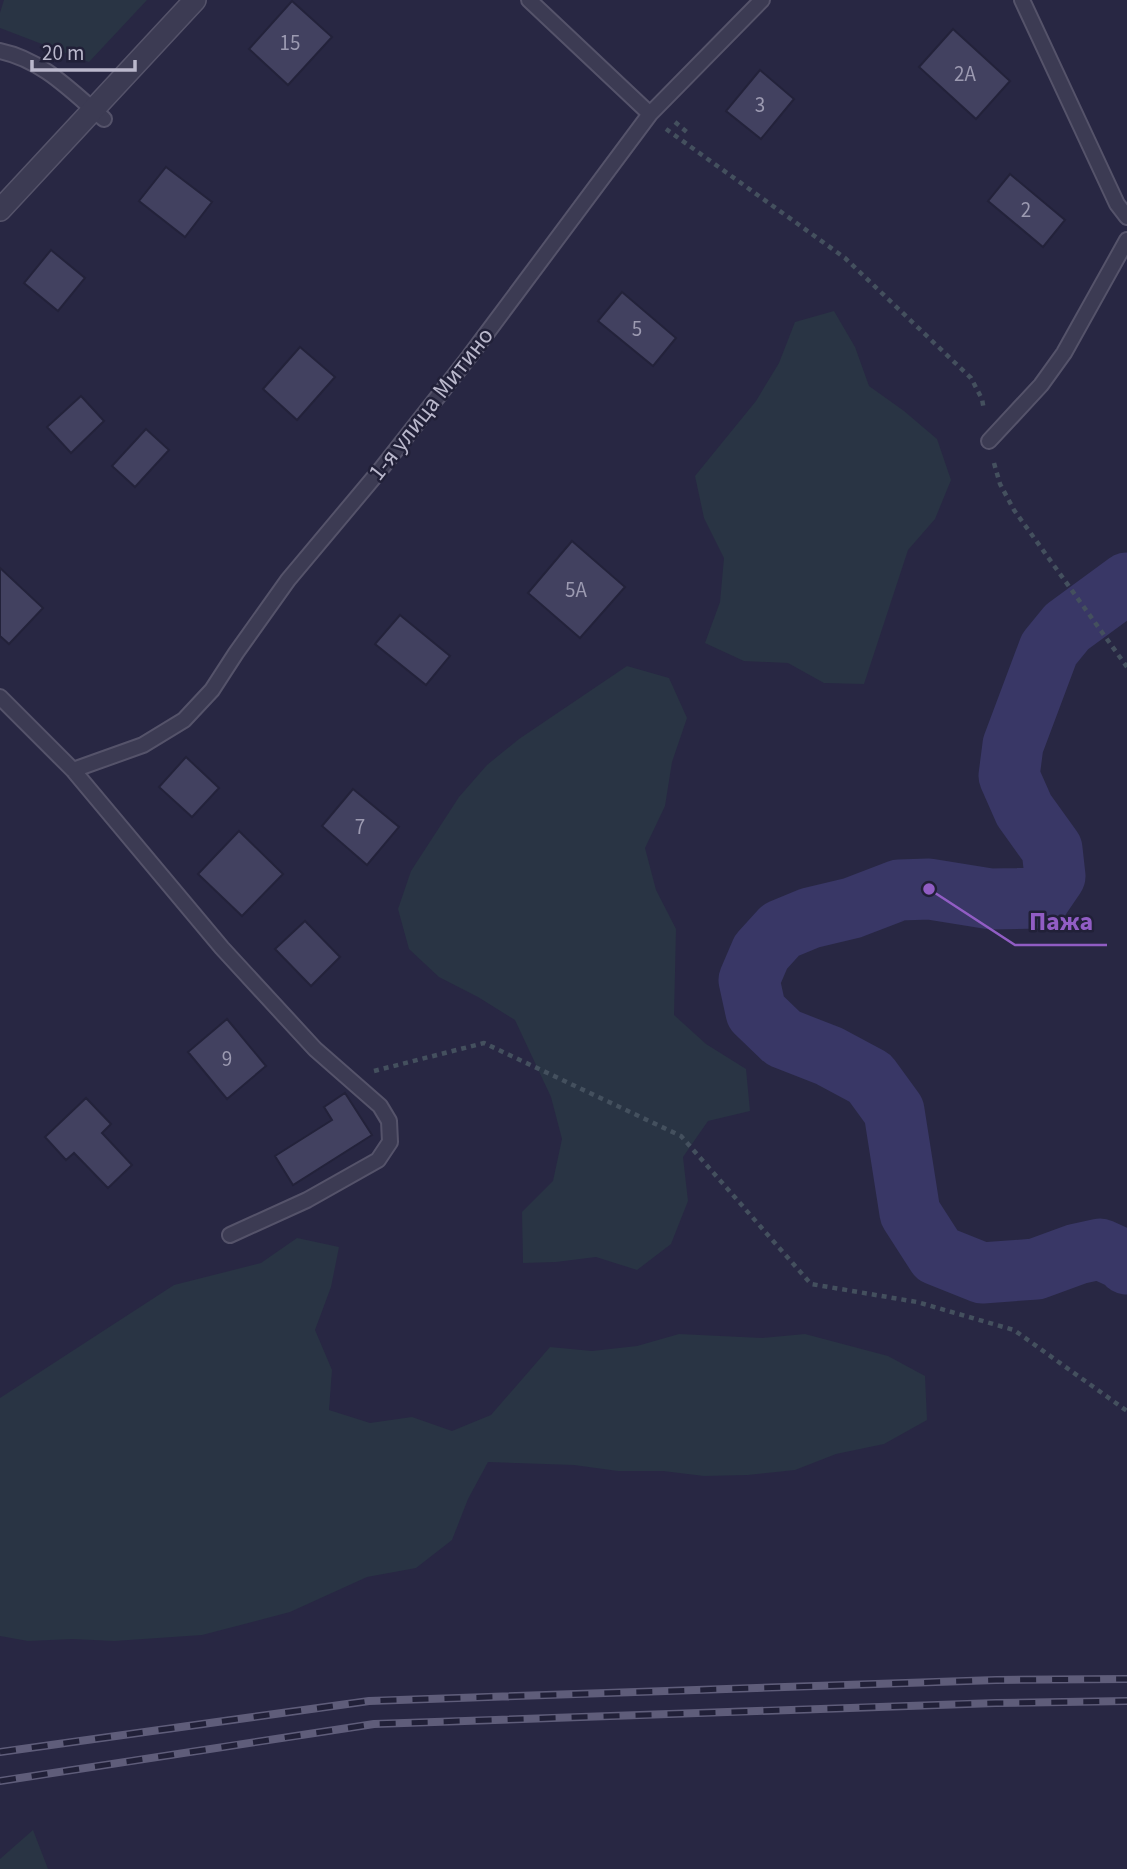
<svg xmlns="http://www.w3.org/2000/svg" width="1127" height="1869" viewBox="0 0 1127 1869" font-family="'Source Sans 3',sans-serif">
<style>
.green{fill:#293444}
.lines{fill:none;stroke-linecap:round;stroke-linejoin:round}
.river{stroke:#393766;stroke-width:61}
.building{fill:#424160;stroke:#23223a;stroke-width:2}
.lane-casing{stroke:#55536a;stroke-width:18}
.street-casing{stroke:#55536a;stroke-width:24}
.path{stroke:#44505e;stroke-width:4.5;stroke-dasharray:5 5;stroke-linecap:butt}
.lane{stroke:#3c3b53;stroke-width:14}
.street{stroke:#3c3b53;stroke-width:21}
.rail-casing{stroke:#5f5d7a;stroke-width:8}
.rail{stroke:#212038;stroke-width:5;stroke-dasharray:16;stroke-linecap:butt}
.labels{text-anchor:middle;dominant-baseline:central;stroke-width:5;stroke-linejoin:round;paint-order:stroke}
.number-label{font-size:21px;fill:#9c9ab1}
.street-label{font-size:24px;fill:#bab8cc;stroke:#212038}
.leader{fill:none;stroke:#915dc4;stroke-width:2.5}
.callout-dot{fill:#915dc4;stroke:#212038;stroke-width:2.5}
.callout-label{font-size:26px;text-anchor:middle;font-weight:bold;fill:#915dc4;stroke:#212038;stroke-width:5;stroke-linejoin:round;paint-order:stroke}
</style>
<rect width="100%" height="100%" fill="#282743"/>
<!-- green -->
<path class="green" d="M4,0H147L89,62L0,28V13Z
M834,311L855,347L869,386L904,411L937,439L951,480L935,519L908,550L864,684L824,683L788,663L744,661L705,643L720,602L724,558L704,518L695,476L756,401L779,363L795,322Z
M627,666L669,678L687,718L672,762L665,806L645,848L656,890L676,929L674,1015L706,1044L746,1069L750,1111L708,1121L683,1157L688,1201L671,1244L637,1270L596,1257L556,1262L523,1263L522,1212L553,1181L562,1139L551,1097L515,1020L478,997L439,977L409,949L398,909L411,871L459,797L487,765L519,739Z
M297,1238L339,1247L331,1287L315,1330L332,1370L329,1410L370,1423L412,1417L452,1431L491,1415L550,1347L592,1351L637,1346L679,1334L762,1338L805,1334L888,1356L925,1376L927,1420L884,1444L836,1454L795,1470L748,1475L704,1476L663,1471H618L574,1465L488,1462L468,1499L452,1540L416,1568L367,1577L290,1612L202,1635L114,1641L73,1639L28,1641L0,1636V1398L174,1285L261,1263Z
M33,1830L48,1869H0V1859Z"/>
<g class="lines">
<!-- river -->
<path class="river" d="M1127,583L1067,627L1049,649L1013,745L1009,776L1024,810L1052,849L1055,876L1040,898L991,899L929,889L899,890L852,908L810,918L781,930L761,952L749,980L756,1012L783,1038L829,1056L870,1078L894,1111L910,1213L937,1255L982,1273L1036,1269L1077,1254L1100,1249L1124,1260L1127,1264"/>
</g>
<!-- building -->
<path class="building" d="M292,1L332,37L288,85L249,49Z
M953,29L1010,81L976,119L919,67Z
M760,70L794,99L761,139L726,111Z
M166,167L212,202L185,237L139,201Z
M1010,174L1065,220L1043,247L988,201Z
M51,250L85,278L58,311L24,283Z
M622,292L676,338L653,366L598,321Z
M300,347L335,377L297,420L263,389Z
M81,396L104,421L71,453L47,427Z
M146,429L169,450L135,487L112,466Z
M572,541L625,587L580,638L528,593Z
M0,568L43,608L9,644L0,636Z
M400,615L450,656L426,685L375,644Z
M186,757L219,788L192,817L159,787Z
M353,789L399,827L367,865L322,826Z
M239,831L283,874L242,916L198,874Z
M305,921L340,957L311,986L275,949Z
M227,1019L266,1066L227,1099L188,1052Z
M345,1093L372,1135L293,1185L275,1156L332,1120L324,1107Z
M86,1098L111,1124L102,1133L132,1165L108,1188L74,1153L66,1160L45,1137Z"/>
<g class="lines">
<!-- lane casing -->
<g class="lane-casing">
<path id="lane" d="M529,0L650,114
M1022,0L1117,204L1127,217
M0,51C43,60 72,92 104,119
M989,441L1041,385L1064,353L1127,240
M0,697L73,770L222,948L315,1049L380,1106L389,1121L390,1142L378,1160L307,1200L230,1235
M73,770L143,745L184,720L212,690L236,653L288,580L381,469L469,357L650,114L762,0"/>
</g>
<!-- street casing -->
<g class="street-casing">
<path id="street" d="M0,210L195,0"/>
</g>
<!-- path -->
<path class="path" d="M675,122L688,133
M666,129L845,258L971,378L982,399L984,410
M994,463L1000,484L1014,510L1127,667
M374,1071L484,1043L681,1136L811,1284L917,1302L1014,1330L1127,1411"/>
<!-- lane -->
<use href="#lane" class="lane"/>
<!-- street -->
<use href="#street" class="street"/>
<!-- rail casing -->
<g class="rail-casing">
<path id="rail" d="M0,1752L369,1701L996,1680L1127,1679
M0,1781L374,1724L996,1703L1127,1701"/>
</g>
<!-- rail -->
<use href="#rail" class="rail"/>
</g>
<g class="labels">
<!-- number labels -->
<g class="number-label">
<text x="290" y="43">15</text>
<text x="965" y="74">2А</text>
<text x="760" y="105">3</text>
<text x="1026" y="210">2</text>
<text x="637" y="329">5</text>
<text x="576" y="590">5А</text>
<text x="360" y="827">7</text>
<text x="227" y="1059">9</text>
</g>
<!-- street labels -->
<g class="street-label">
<text transform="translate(431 404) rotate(-52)">1-я улица Митино</text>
</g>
</g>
<!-- callouts -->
<path class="leader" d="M929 889L1015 945H1107"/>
<circle class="callout-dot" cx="929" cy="889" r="7"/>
<g class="callout-label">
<text x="1061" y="930">Пажа</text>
</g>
<!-- scale -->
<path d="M32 60v10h103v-10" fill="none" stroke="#bab8cc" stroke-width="3.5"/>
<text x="42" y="60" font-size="21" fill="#bab8cc" stroke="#212038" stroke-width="5" paint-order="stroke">20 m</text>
</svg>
